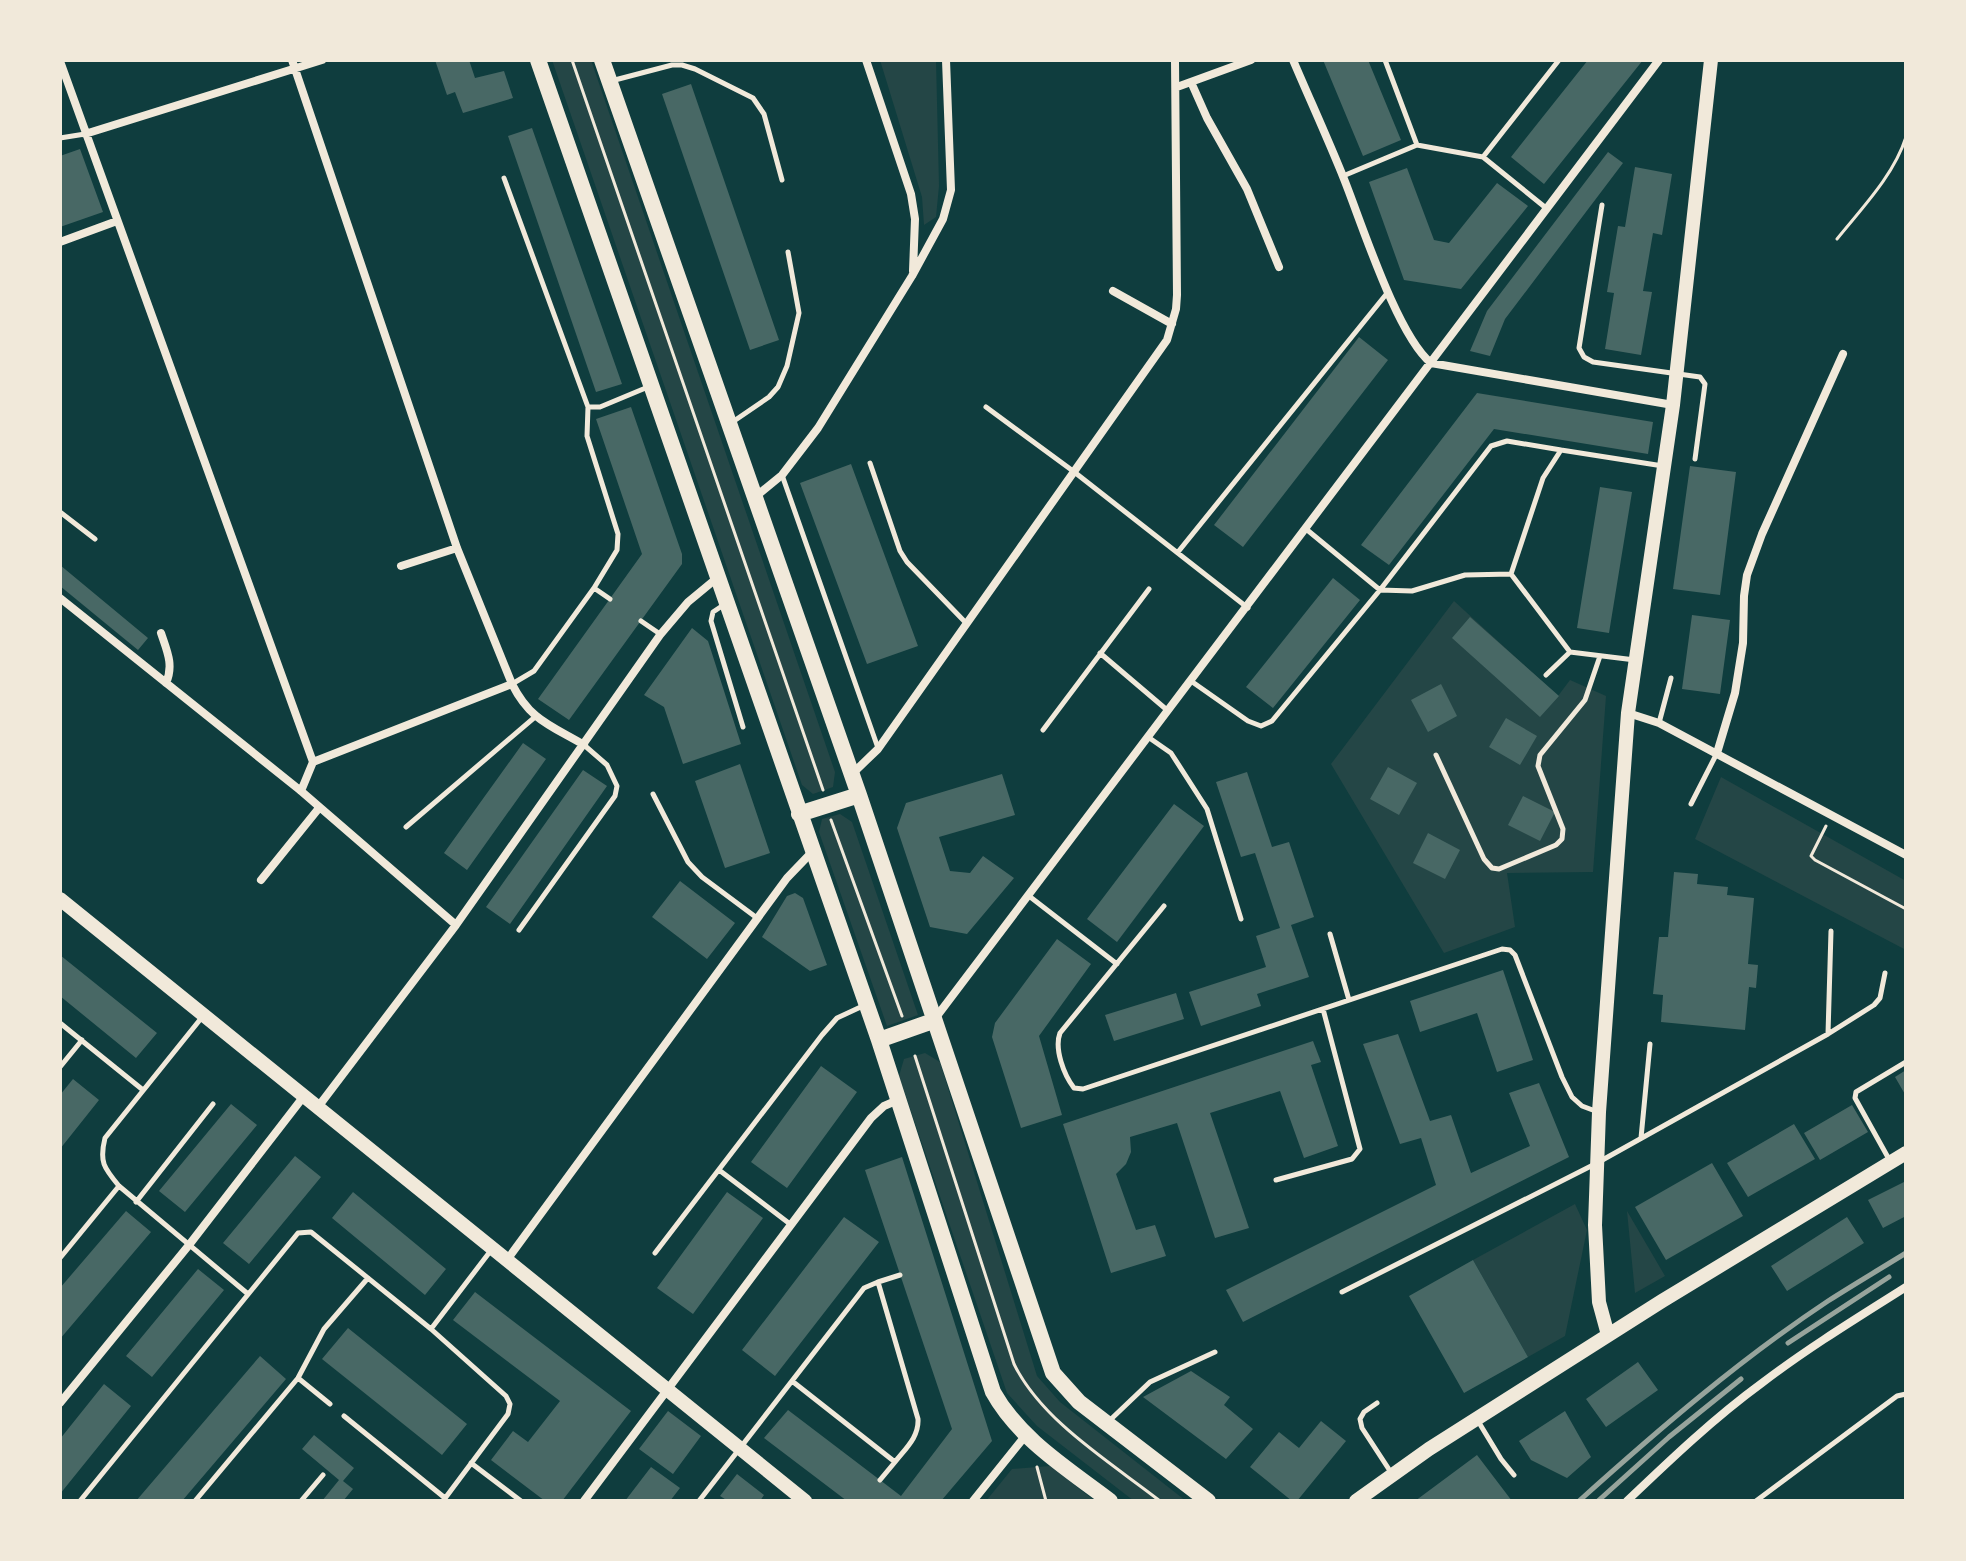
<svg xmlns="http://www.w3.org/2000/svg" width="1966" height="1561" viewBox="0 0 1966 1561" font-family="Karla,sans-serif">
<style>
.green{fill:#244646}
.building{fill:#486865}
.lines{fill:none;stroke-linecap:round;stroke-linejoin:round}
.path{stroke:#f1e9da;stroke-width:3}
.service{stroke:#f1e9da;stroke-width:5}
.minor{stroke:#f1e9da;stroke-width:8}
.tertiary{stroke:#f1e9da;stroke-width:14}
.secondary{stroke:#f1e9da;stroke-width:16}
.rail{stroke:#97a49c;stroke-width:5}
</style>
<rect width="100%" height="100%" fill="#0f3d3e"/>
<!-- green -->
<path class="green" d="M552,60H591L835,772L833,787L813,794L802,785Z
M880,60H936L939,186L936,217L924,225L922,197Z
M1454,601L1558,696L1570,680L1606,696L1593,872L1507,873L1515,927L1444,953L1331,764Z
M1721,777L1906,881V950L1695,839Z
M840,814L852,822L918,1015L887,1026L819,832L822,819Z
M925,1053L940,1062L1037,1376L1060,1402L1186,1501H1134L1037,1426L1007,1393L899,1076L904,1059Z
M1575,1204L1587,1230L1565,1336L1528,1357L1473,1260Z
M1627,1211L1665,1276L1635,1293Z
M1050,1466L1095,1501H986L1012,1469Z"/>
<!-- building -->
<path class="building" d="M435,60H469L475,78L504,71L513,98L463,113L455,92L447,95Z
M1323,60H1368L1401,140L1363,156Z
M1588,60H1643L1544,184L1511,157Z
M691,84L779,340L750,350L662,94Z
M532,128L622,384L596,392L508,136Z
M80,149L103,212L60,227V156Z
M1608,152L1623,163L1505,319L1490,356L1470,351L1487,311Z
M1635,167L1672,174L1662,235L1653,233L1643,291L1652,292L1641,355L1605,349L1614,293L1607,292L1618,226L1625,227Z
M1407,168L1434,240L1449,243L1497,183L1528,206L1461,289L1404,280L1369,182Z
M1359,337L1388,360L1243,547L1214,525Z
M1477,393L1653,422L1648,454L1494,429L1389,565L1361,545Z
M631,407L682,554V564L569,720L538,699L642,554L596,419Z
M851,464L918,646L867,664L800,483Z
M1690,466L1736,472L1720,595L1673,589Z
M1600,487L1632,492L1609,633L1577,628Z
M60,565L148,638L138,650L60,586Z
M1333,578L1360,600L1273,708L1246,687Z
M1692,615L1730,620L1720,694L1682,689Z
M1470,617L1559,696L1540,717L1452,638Z
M692,628L708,641L741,744L683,764L664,707L644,695Z
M1441,684L1457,716L1428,732L1411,700Z
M1506,718L1537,736L1520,765L1489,747Z
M523,743L546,759L467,870L444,853Z
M740,764L770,853L725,868L695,781Z
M1388,767L1417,783L1399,815L1370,799Z
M583,770L607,786L510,924L486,907Z
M1247,772L1272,847L1289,842L1314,917L1291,925L1309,977L1257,994L1261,1006L1201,1026L1189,992L1266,967L1256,936L1280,928L1255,853L1241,857L1216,782Z
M1002,774L1015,815L939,837L950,871L970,873L983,856L1014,878L967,934L930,927L897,828L906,803Z
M1523,796L1555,812L1540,841L1508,825Z
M1174,804L1204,826L1117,942L1087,919Z
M1428,833L1460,850L1445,879L1413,863Z
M1674,872L1698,874L1697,884L1728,887L1727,895L1754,898L1748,964L1758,965L1756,988L1749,987L1745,1030L1661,1022L1663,995L1653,994L1659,937H1668Z
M680,881L735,923L707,959L652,917Z
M795,893L803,898L827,965L810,971L762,937L787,896Z
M1057,939L1091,964L1039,1036L1062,1115L1021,1128L992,1037L995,1023Z
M60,955L157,1033L136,1058L60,996Z
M1503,970L1533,1060L1497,1072L1477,1013L1420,1032L1410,1001Z
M1176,993L1184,1019L1114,1041L1105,1015Z
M1398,1034L1430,1121L1451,1115L1471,1173L1530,1146L1509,1093L1539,1083L1569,1157L1243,1322L1226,1290L1436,1185L1421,1138L1400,1144L1363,1044Z
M1313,1041L1321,1062L1311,1065L1338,1146L1304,1158L1280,1091L1210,1113L1249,1228L1215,1238L1177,1123L1130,1137L1131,1152L1126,1164L1116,1174L1136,1230L1155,1225L1166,1256L1111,1273L1063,1124Z
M821,1066L857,1092L787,1188L751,1162Z
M1906,1070V1096L1895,1077Z
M73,1079L99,1100L60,1149V1095Z
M231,1104L257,1125L185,1212L159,1191Z
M1852,1105L1868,1132L1820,1160L1804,1133Z
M1794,1124L1815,1159L1748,1197L1727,1163Z
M295,1156L321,1177L249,1264L223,1243Z
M902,1157L992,1441L941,1501H847L764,1438L788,1410L901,1496L952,1429L865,1170Z
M1712,1163L1743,1216L1666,1260L1635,1207Z
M1906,1181V1216L1883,1228L1868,1200Z
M353,1192L446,1269L425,1295L332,1218Z
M727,1192L763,1218L693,1314L657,1288Z
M126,1211L151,1232L60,1339V1288Z
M844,1217L879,1242L775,1376L742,1350Z
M1847,1217L1864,1243L1787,1291L1771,1266Z
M1473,1260L1528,1357L1464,1393L1409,1296Z
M198,1269L224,1290L152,1377L126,1356Z
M475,1292L631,1411L562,1501H545L491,1460L513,1431L528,1442L560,1401L453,1320Z
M348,1328L467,1424L442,1455L322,1359Z
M260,1356L286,1379L182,1501H136Z
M1638,1362L1658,1390L1606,1427L1586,1399Z
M1191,1371L1230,1397L1224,1405L1253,1429L1226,1459L1143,1397Z
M104,1384L131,1406L60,1494V1439Z
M668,1411L701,1436L673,1474L639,1449Z
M1565,1411L1591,1457L1567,1478L1531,1460L1519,1441Z
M1321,1421L1346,1441L1297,1501H1292L1250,1467L1279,1432L1299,1448Z
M314,1435L354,1468L343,1481L353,1489L343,1501H322L339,1480L302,1449Z
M1477,1455L1512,1501H1415Z
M651,1467L680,1488L670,1501H625Z
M737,1474L764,1495L760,1501H728L720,1496Z"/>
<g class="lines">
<!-- path -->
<path class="path" d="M572,60L823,790
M1837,239C1862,208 1894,175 1906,137
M831,820L902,1016
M1826,826L1811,856L1815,860L1906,909
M915,1056L1014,1364C1042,1421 1110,1462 1160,1501
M1037,1467L1046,1501"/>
<!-- service -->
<path class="service" d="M1385,60L1417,145L1483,157L1559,60
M611,81L672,65H682L695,69L753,98L764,114L782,180
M60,138L85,134
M1483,157L1546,208
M1343,176L1417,145
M504,178L588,407L587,436L618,534L617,550L594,588L534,671L512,684
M1602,205L1579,348L1584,357L1593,362L1700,377L1705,384L1695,459
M588,407H600L648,387
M986,407L1073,471L1248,608
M731,423L769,397L778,387L787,366L799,313L788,252
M870,463L900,551L907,562L966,623
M782,475L878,748
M60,512L95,539
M1306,529L1380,590L1412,591L1465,575L1511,574
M1178,552L1388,292
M594,588L610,599
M725,604L713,612L711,621L743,727
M641,621L660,634
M1100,653L1167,710
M1635,660L1570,652L1511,574L1543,478L1561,450L1663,466
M1546,675L1570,652
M1191,681L1248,721L1261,726L1272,721L1380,590L1491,446L1507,441L1561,450
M1659,723L1671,678
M1043,730L1149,589
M1148,737L1171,753L1207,809L1241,919
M1436,755L1484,859L1492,868L1499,869L1556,845L1562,839L1563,829L1538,766L1540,755L1585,700L1600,656
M653,794L688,862L702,877L757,918
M1691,804L1717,753
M406,827L535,717
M1029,896L1117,964
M1164,906L1060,1033C1054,1049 1064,1075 1074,1088L1083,1089L1502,949L1510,950L1515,955L1562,1077L1572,1097L1582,1106L1598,1112
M519,930L615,796L617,786L607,765L584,745
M1330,934L1349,1000
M203,1016L105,1138C99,1162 104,1168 119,1186L248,1294
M60,1023L143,1090
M1828,1034L1874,1005L1880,998L1885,973
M60,1067L82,1040
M1641,1138L1650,1044
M1890,1161L1855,1098L1856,1092L1906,1062
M719,1170L790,1224
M1276,1180L1352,1159L1360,1149L1323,1009
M136,1202L213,1104
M655,1253L822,1035L837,1018L865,1005
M60,1258L119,1186
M878,1282L900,1275
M1342,1292L1597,1163L1828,1034L1831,931
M431,1329L492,1249
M298,1378L330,1404
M1377,1403L1364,1412L1360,1419L1362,1428L1392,1474
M344,1416L445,1498
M1478,1421L1501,1459L1514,1475
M1108,1422L1150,1382L1215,1352
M471,1463L521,1501
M880,1480L895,1462
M80,1501L298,1233L311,1232L431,1329L506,1396L510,1404L508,1414L443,1501
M195,1501L298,1378L324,1329L368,1278
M301,1501L323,1475
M699,1501L864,1288L878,1282L918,1419C919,1437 906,1448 895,1462L792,1381
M1756,1501L1897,1396L1906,1394"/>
<!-- minor -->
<path class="minor" d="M292,60L457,548L512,684C530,720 550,725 584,745
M866,60L911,194L915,219L913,271
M1293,60C1310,100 1328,139 1344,179C1362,224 1397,335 1431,363L1673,405
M60,61L313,762
M1191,82L1207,118L1247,189L1279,267
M1177,87L1251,60
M85,134L322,60
M60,242L117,221
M1113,291L1172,324
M755,497L782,475L818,428L912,276L943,219L951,190L946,60
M401,566L457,548
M60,598L301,791L456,925
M161,633C167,651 174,665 166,683
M1628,713L1659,723L1906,855
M1717,753L1735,693L1743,643L1744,596L1747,575L1762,534L1843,354
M852,774L878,749L1167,340L1176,309L1177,295L1175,60
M301,791L313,762L512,684
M261,880L319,808
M934,1020L1659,60
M318,1107L456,925L660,635L688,602L717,578
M507,1260L787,878L812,852
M60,1403L189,1245L304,1096
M584,1501L871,1118L884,1106L898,1100
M973,1501L1026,1435
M1627,1501C1670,1460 1714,1418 1762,1383C1808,1348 1857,1318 1906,1287"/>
<!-- tertiary -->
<path class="tertiary" d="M60,899L805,1501
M1608,1335L1599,1302L1595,1225L1599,1112L1628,713L1673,405L1711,60
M1356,1501L1429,1449L1662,1301L1906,1153"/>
<!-- secondary -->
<path class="secondary" d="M538,60L879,1040L993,1392C1019,1439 1068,1469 1110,1501
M602,60L859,795L1053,1373L1079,1402L1208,1501
M799,814L859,795
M879,1040L933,1021"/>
<!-- rail -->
<path class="rail" d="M1788,1343L1889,1277
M1579,1501C1658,1430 1739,1360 1828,1301C1853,1285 1880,1269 1906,1253
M1598,1501L1669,1437L1741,1379"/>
</g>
<!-- border -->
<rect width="1966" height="1561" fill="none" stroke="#f1e9da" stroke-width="124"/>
</svg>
